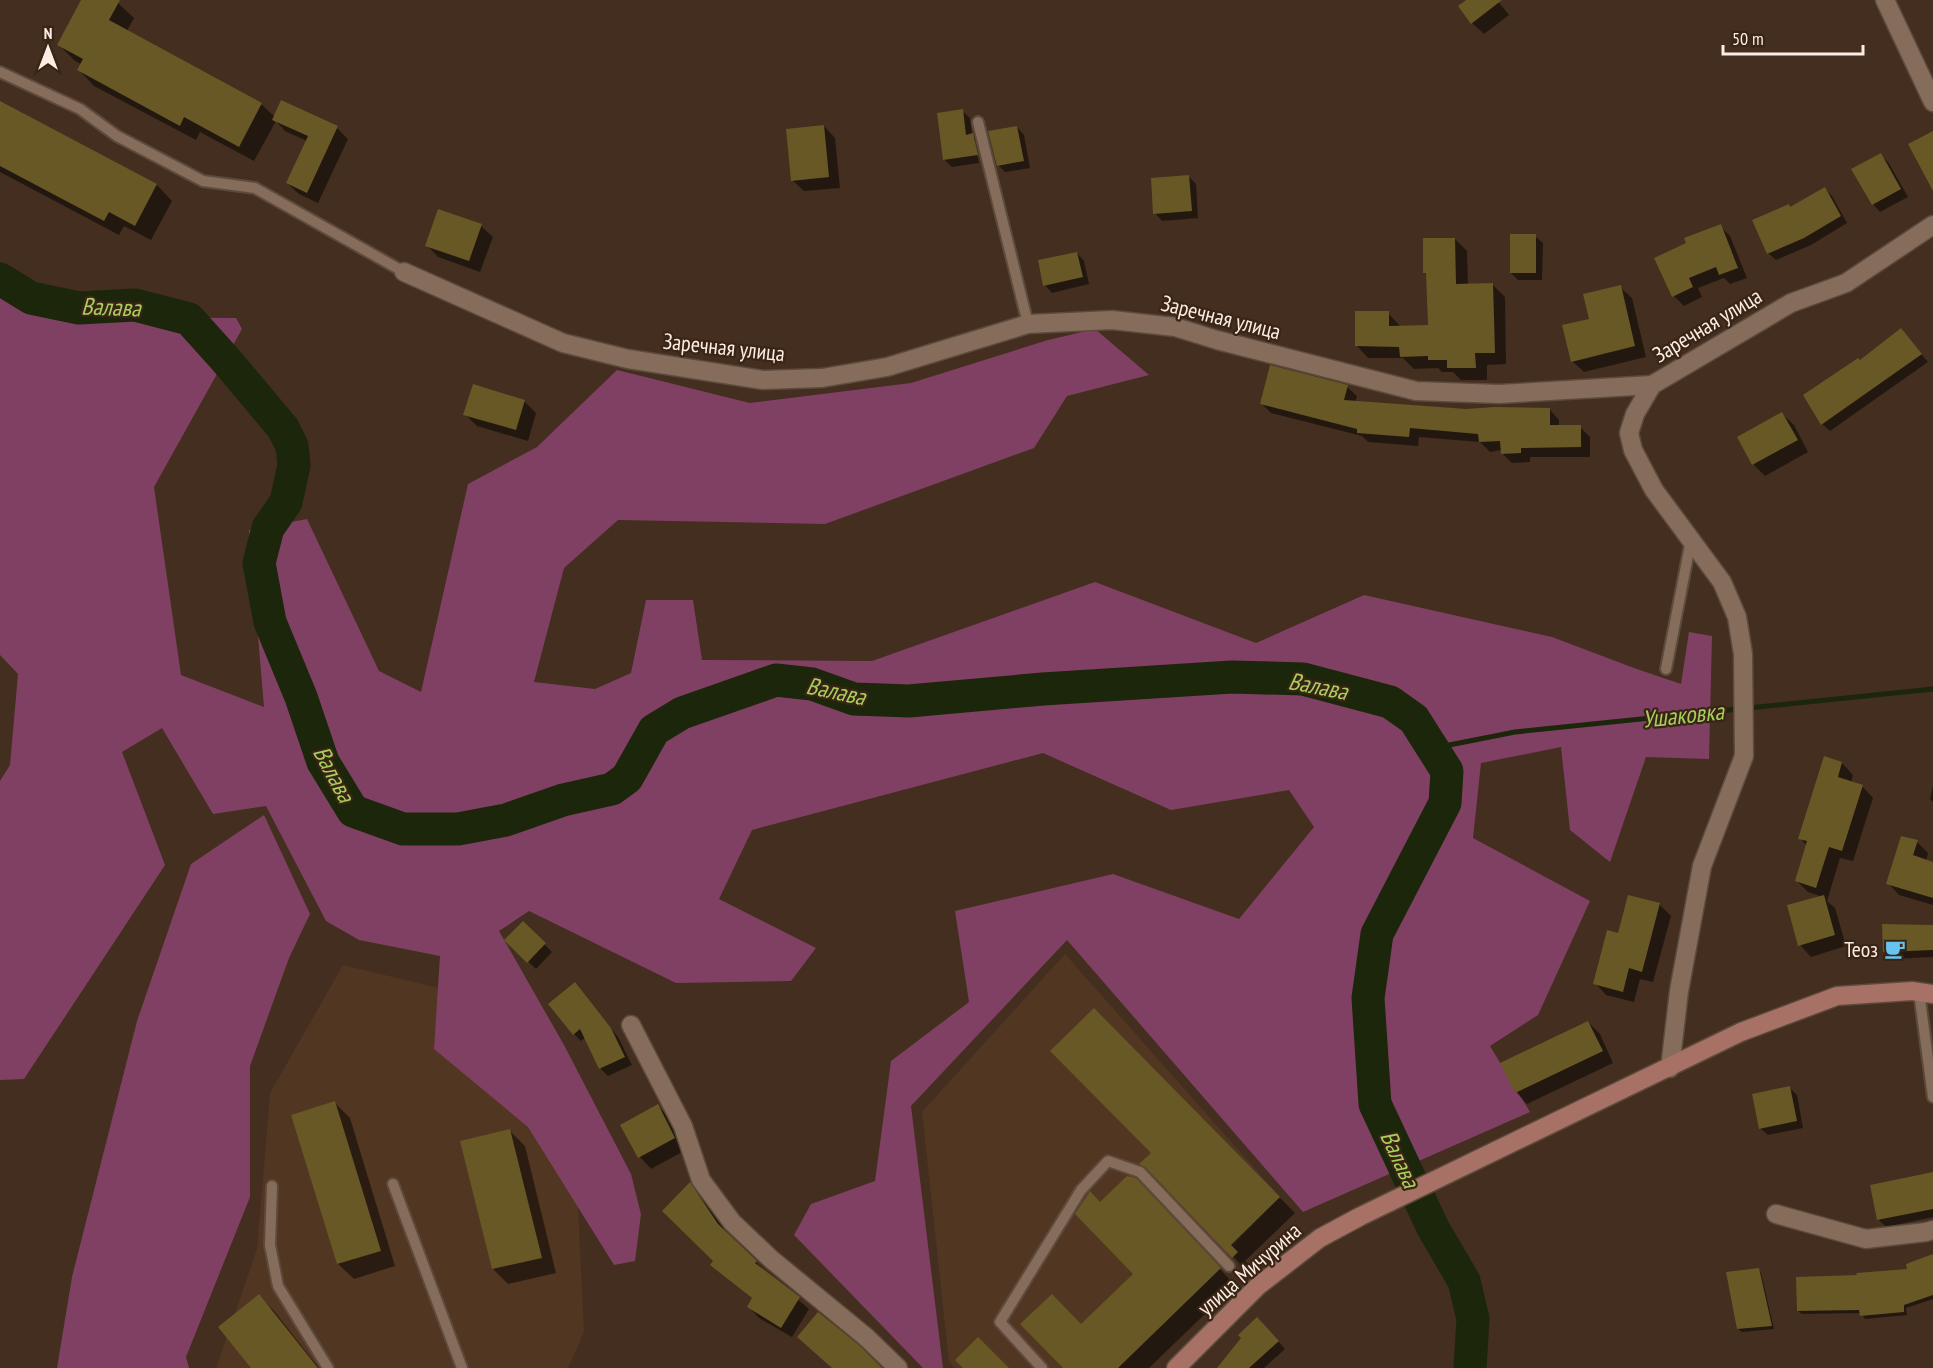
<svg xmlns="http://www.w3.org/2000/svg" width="1933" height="1368" viewBox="0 0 1933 1368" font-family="'PT Sans Narrow',sans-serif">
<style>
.built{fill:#513622}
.green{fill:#804064}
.shadow{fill:#0007;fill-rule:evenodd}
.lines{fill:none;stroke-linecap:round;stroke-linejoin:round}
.stream{stroke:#1c260a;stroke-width:5}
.river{stroke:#1c260a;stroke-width:33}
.building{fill:#685825}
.service-casing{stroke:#5c4a3c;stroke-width:14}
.minor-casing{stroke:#5c4a3c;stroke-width:21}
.secondary-casing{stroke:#5c4a3c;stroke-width:21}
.service{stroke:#856c5b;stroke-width:10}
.minor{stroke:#856c5b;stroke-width:18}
.secondary{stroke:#a77165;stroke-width:18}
.labels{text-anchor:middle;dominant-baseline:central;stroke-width:4.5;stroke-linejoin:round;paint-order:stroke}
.street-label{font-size:22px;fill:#fcede4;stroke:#392415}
.poi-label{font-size:22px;fill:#fcede4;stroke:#392415;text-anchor:end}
.water-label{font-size:24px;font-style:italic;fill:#a6cf5c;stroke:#392415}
</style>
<rect width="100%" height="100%" fill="#432e1f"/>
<!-- built -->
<path class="built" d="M1065,954L1280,1197L1116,1368H955L949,1362L922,1112Z
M343,965L506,1004L577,1184L584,1332L568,1368H216L257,1249L270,1093Z"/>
<!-- green -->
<path class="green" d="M0,293L41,317L236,318L242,329L154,487L181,675L264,707L249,530L307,519L379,671L421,692L468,484L537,447L617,370L750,403L911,383L1048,340L1095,329L1149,375L1067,396L1034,448L825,524L618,520L564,568L534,682L595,689L631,673L646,600H693L702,660L872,661L1095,582L1256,643L1364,595L1552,637L1634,668L1681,684L1689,632L1712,636L1709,759L1646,757L1610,862L1570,830L1561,747L1481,763L1473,838L1590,901L1538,1015L1490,1046L1530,1112L1303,1212L1067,940L911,1106L943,1368H923L794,1235L811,1204L875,1181L891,1061L969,1002L955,911L1113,874L1239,919L1314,827L1289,790L1171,810L1043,753L752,830L719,899L816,948L791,981L676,983L529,911L499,931L564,1045L631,1174L641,1214L635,1261L614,1265L528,1127L434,1049L440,956L359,940L326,921L266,806L213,814L162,728L122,752L165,865L24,1079L0,1080V781L10,765L18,674L0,655Z
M264,815L310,914L289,958L250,1066V1197L186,1357L189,1368H57L72,1277L137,1021L191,864Z"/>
<!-- shadow -->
<path class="shadow" d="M83,0H113L118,3L134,18L127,31L261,104L275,117L337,128L348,139L318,203L299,194L287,183L307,141L285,131L276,121L254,161L200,132L196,140L94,86L79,70L82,65L74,60L59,45Z
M1468,0H1497L1509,15L1484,34L1472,23Z
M0,103L157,185L172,201L151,240L124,226L119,235L0,172Z
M962,111L970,118L972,134L980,143L985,162L952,167L944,159ZM974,141H977L982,162L979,163Z
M824,126L835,138L840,188L804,191L792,180Z
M1017,127L1024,135L1030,168L1005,172L998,165Z
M1881,155L1888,162L1908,197L1880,212L1873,204Z
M1189,177L1196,184L1198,218L1162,221L1155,213Z
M1825,189L1832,196L1847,223L1811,245L1776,260L1768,253L1790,208Z
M481,226L493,237L480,272L438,257L427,245Z
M1720,226L1730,236L1747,278L1730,284L1724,278L1698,288L1702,297L1684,306L1674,296Z
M1535,236L1543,243L1542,280H1518L1511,273Z
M1455,239L1467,251L1468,285L1492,284L1505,297L1506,364L1487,365V380H1461L1453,372H1442L1438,368L1414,369L1403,358H1368L1356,345L1388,313L1401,327L1429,326L1428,276L1425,273Z
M1077,253L1084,261L1089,284L1052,293L1045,285Z
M1620,287L1632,298L1646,357L1584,372L1572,361L1591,320Z
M1901,330L1928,362L1830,431L1822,424L1805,396L1860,361Z
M1347,387L1357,396L1355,403L1466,411L1550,410L1559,420V427H1580L1590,437V457H1530V462L1512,463L1502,453V450L1490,452L1480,442L1419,437L1418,446L1368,442L1362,436L1271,413L1262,404Z
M524,401L536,413L528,441L477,426L465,414Z
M1782,414L1794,425L1808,452L1765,476L1753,464Z
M1842,763L1853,775L1851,783L1862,786L1873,798L1853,861L1840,858L1827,901L1835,908L1846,946L1811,957L1800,945L1823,897L1808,892L1797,881L1807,846L1800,838Z
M1933,786V802L1930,799Z
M1917,842L1928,853L1926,861L1933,863V905L1899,895L1888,883Z
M1659,904L1671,916L1653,982L1640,979L1634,1002L1606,995L1595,983L1619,935Z
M523,923L552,952L536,969L506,940Z
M1933,927V957L1892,959L1885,951Z
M575,984L618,1037L632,1065L608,1076L601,1069L586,1037L581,1041L574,1034Z
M1094,1010L1295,1213L1245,1261L1252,1268L1248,1272L1142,1164L1153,1153Z
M1588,1022L1600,1034L1613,1063L1527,1104L1516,1092Z
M1790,1088L1797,1095L1803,1128L1768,1135L1760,1128Z
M335,1103L350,1118L395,1266L354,1279L338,1264L293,1116Z
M658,1106L669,1117L686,1150L651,1169L640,1157L622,1125Z
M510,1131L525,1146L556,1273L508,1284L493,1269Z
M1933,1174V1217L1886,1227L1878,1219Z
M690,1184L700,1194L728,1235L766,1272L809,1309L792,1337L759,1318L749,1307L753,1299L712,1265L715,1261Z
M1151,1196L1235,1285L1149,1368H1065L1082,1326L1135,1274L1101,1204Z
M1933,1256V1299L1906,1308L1907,1315L1865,1319L1861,1313L1802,1314L1798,1311L1858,1277L1909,1270Z
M1758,1269L1761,1273L1774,1329L1742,1332L1738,1329Z
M259,1296L274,1311L319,1368H253Z
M1265,1326L1285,1349L1264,1368H1219Z"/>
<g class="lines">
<!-- stream -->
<path class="stream" d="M1434,748L1515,732L1933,689"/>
<!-- river -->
<path class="river" d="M0,279L31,298L79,308L135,305L189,319L225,359L283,428L292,446L294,465L286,502L268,528L259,563L270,622L301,697L323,762L353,811L403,829H458L506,820L563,800L612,789L627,778L654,730L682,713L776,680L812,684L854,699L909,701L1043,689L1232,677L1303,679L1390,702L1414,719L1447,771L1445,803L1377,934L1368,998L1375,1104L1433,1228L1464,1281L1473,1319L1470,1368"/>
</g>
<!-- building -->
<path class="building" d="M81,0H120L109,20L262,103L239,147L184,117L180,126L77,70L83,59L57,45Z
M1466,0H1502L1471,24L1458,6Z
M281,100L338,126L307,193L286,183L308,136L272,120Z
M0,101L157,184L135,226L109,212L104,221L0,166Z
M963,109L966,135L973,133L978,155L943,160L937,113Z
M824,125L829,177L791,181L786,129Z
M1017,126L1024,161L997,166L988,131Z
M1933,131V191L1908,144Z
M1881,153L1901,189L1872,205L1851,169Z
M1189,175L1192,211L1153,214L1151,178Z
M1825,187L1841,216L1804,238L1767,254L1752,220L1789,204L1790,207Z
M438,209L482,224L469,261L425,246Z
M1721,224L1738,268L1719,275L1716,267L1689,278L1693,287L1672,297L1654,258L1686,243L1684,238Z
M1510,234H1536V273H1510Z
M1423,238H1455L1456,284L1493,283L1495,353H1475L1476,368H1447V360H1428V356L1400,357L1399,347L1355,346V311H1389V326L1428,325L1426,273H1423Z
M1077,252L1083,277L1043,286L1038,260Z
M1621,285L1635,346L1571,362L1562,325L1589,319L1583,294Z
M1901,328L1922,354L1821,425L1803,395L1858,358L1860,360Z
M1270,365L1348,385L1344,400L1466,409L1494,407L1550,408V425H1581V447L1521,448V453L1501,454L1500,441L1479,442L1478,434L1410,428L1409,437L1357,433V429L1260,404Z
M473,384L525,400L516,430L463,415Z
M1782,412L1798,440L1752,465L1737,437Z
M1824,756L1842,762L1838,777L1863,785L1842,851L1829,847L1816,888L1795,881L1807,841L1798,839Z
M1901,836L1918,840L1913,855L1933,862V898L1886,884Z
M1628,895L1660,903L1642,972L1629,968L1623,992L1593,984L1607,930L1618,933Z
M1824,895L1835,935L1798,946L1787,905Z
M523,921L546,943L527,963L504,940Z
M1882,924L1933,925V950L1883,952Z
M575,982L611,1028L625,1057L599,1069L580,1029L573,1035L548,1004Z
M1094,1008L1280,1197L1231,1245L1238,1252L1232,1258L1145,1167L1139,1164L1151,1153L1050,1051Z
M1588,1021L1603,1051L1515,1093L1500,1063Z
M1790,1086L1797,1121L1759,1129L1752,1094Z
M335,1101L381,1251L337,1264L291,1115Z
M658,1104L675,1138L638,1158L620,1125Z
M510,1129L542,1258L492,1269L460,1141Z
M1933,1172V1209L1877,1220L1870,1185Z
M1127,1176L1136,1178L1221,1268L1118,1368H1063L1020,1324L1052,1294L1081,1324L1133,1274L1075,1214L1090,1191L1100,1202Z
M690,1182L718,1224L757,1261L755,1263L800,1297L781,1328L747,1307L752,1298L710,1265L713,1261L662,1211Z
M1933,1254V1295L1904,1305V1312L1860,1316L1859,1310L1797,1311L1796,1277L1857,1275L1856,1273L1907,1269L1906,1264Z
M1759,1268L1772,1326L1737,1329L1726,1272Z
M259,1294L318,1368H251L218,1327Z
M818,1312L859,1345L882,1368H832L797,1337Z
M1257,1317L1279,1341L1249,1368H1217L1241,1338L1238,1335Z
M978,1337L1009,1368H963L955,1360Z"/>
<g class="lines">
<!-- service casing -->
<g class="service-casing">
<path id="service" d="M0,72L80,109L117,136L203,181L255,188L404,272
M978,122L1028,324
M1666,669L1691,540
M1919,992L1933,1097
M393,1184L462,1368
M272,1186L270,1245L278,1286L328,1368
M1042,1368L1000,1322L1081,1190L1108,1161L1140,1172L1229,1266"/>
</g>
<!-- minor casing -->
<g class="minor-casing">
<path id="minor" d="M1885,0L1933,102
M404,272L563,343L628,359L763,380L822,378L887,367L1028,324L1112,320L1175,327L1217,340L1416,391L1499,394L1652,385L1791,303L1846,283L1933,225
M1652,385L1635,414L1629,433L1633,450L1654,490L1722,582L1737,617L1743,654L1744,756L1702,866L1679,991L1670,1068
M631,1025L683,1126L701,1180L732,1222L771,1259L866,1337L898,1368
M1776,1214L1866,1239L1926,1232L1933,1230"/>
</g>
<!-- secondary casing -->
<g class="secondary-casing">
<path id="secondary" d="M1176,1368L1258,1286L1320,1238L1361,1216L1741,1032L1837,996L1912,991L1933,994"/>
</g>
<!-- service -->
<use href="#service" class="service"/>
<!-- minor -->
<use href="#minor" class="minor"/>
<!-- secondary -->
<use href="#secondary" class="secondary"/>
</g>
<!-- icons -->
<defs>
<g id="cafe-bare" transform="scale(1.62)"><path d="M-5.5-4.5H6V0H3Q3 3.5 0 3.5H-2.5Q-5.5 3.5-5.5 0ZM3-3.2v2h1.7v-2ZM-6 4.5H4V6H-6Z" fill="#67c4f0" stroke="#392415" stroke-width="2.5" paint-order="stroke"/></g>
</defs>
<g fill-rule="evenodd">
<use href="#cafe-bare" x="1895" y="949"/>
</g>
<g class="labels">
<!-- street labels -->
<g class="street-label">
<text transform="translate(1221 317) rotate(14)">Заречная улица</text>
<text transform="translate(1707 325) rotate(-31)">Заречная улица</text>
<text transform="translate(724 347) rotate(6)">Заречная улица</text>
<text transform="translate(1249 1269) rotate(-41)">улица Мичурина</text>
</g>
<!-- poi labels -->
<g class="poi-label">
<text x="1878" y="949">Теоз</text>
</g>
<!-- water labels -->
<g class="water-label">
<text transform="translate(111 307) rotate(2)">Валава</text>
<text transform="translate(1318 686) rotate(11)">Валава</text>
<text transform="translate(836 691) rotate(12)">Валава</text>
<text transform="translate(1683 715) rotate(-6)">Ушаковка</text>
<text transform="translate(334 774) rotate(62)">Валава</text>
<text transform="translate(1400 1159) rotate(65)">Валава</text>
</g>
</g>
<!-- north arrow -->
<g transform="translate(48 48)" stroke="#392415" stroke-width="4.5" paint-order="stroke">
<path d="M0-4.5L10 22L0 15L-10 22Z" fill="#fcede4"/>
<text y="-9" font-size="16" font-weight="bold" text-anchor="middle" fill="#fcede4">N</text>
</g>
<!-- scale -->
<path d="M1723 45v9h140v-9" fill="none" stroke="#fcede4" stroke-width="3"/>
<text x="1732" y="45" font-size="18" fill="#fcede4" stroke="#392415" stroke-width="4.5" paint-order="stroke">50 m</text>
</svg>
